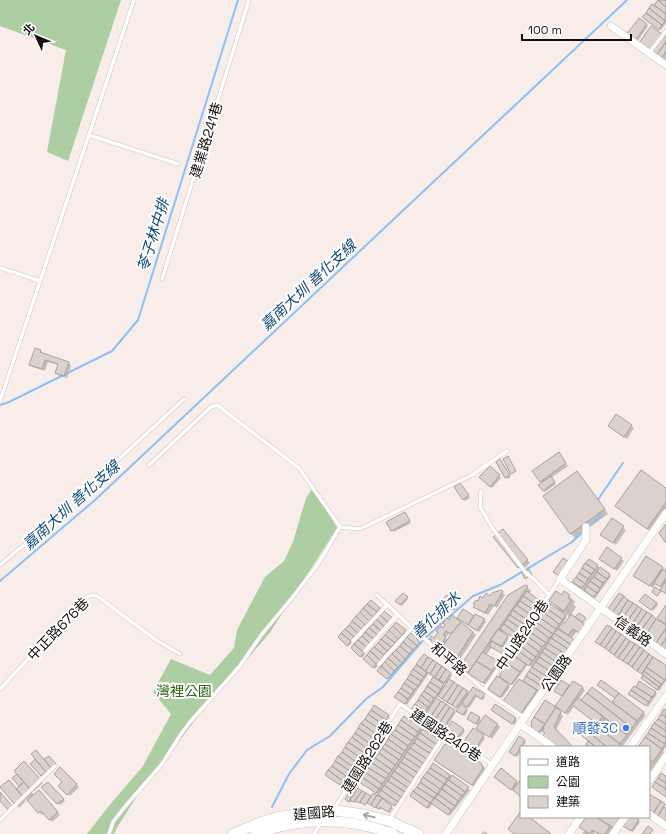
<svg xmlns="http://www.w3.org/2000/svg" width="666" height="834" viewBox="0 0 666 834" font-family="'Space Grotesk','Noto Sans TC',sans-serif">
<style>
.green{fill:#adcda2}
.shadow{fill:#0003;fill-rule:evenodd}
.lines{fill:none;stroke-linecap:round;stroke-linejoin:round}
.stream{stroke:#8bc1f9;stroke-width:2}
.building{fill:#dcd2cd;stroke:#aaa09c}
.lane-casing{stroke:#cec3bf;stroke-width:4.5}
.street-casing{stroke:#cec3bf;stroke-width:8}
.secondary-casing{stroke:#cec3bf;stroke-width:11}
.lane{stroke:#fff;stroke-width:3.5}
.street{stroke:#fff;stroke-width:7}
.secondary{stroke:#fff;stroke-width:10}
.oneway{stroke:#a19f9f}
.shop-dot{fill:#3f7fe0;stroke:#fff;stroke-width:1.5}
.labels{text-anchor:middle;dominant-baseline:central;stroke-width:4;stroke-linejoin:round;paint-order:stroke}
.street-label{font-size:14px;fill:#130f0e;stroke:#fff}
.park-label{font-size:14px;fill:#2d6510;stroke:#fff}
.shop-label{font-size:14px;fill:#366cbe;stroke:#fff;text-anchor:end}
.water-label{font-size:15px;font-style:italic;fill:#0e487a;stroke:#fff}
</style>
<rect width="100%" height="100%" fill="#f8ede9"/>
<!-- green -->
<path class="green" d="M0,0H121L68,161L47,152L66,50L0,26Z
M314,486L337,528L269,634L207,704L178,743L139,793L118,826L114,834H87L108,807L143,766L171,714L153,692L171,659L210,675L234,648L237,630L265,577L284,561L293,542L306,498Z"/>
<!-- shadow -->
<path class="shadow" d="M659,0H666V23L661,30L645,19Z
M639,19L648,26L637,42L629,37Z
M666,38V62L654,54Z
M40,350L43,353L69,363L71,366L67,378L59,376L56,373L59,365L48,362L45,371L33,367L30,365Z
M609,426H631L634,428L627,439Z
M561,456L568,466L551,478L556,484L545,492L540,485L543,483L541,481Z
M502,462L511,477L507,479L506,477Z
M490,467L501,478L492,488L481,477Z
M577,472L581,476L608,514L575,538L571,534L544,496Z
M462,486L470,498L465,501L463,499Z
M666,489V511L651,532L620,509Z
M406,514L411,523L394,532L392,530Z
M612,519L626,530L616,545L602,535Z
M505,533L530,563L522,570L495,537Z
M608,549L624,561L617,571L603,561Z
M589,560L611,576L592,603L570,586Z
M666,567V593L663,591L662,588L656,583L653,588L637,578L662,568L664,570Z
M527,587L531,591L502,633L509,638L503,649L510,653L507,656L492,647L486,655L499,664L493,673L494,674L486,685L464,671Z
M502,592L505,595L497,608L494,606L488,615L477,609L475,607L478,602Z
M403,594L408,599L402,606L397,601Z
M447,596L458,607L454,611L444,600Z
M562,596H569L575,602L573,604L576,607L571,615L579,621V620L576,617L579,614L586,619L571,639L536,690L540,694L524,715L507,704L527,684L524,681L533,668L528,664L513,685L500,675L515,654L559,610L551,601ZM562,612H563L570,617L565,625L563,623L567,617ZM559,628L565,633L558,630Z
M371,601L381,610L349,646L339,637Z
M642,602L656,603L658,605L653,611Z
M384,612L394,621L362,658L352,648Z
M428,613L434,619L431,622L425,617Z
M474,618L484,620L486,622L479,632L460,619Z
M396,623L407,633L375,669L364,659Z
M443,629L473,632L476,635L459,661L442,649L445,645L443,643L438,649L434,646V639ZM450,633L452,635L448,641L445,638Z
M411,634L421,644L389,680L379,671Z
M598,643L666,666V681L659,691L642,678L644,675Z
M424,655L450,673L452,675L449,680L469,694L484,695L485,697L483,700L477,696L469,708L463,703L461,705L468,710L465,716L457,711L459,709L439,695L436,699L456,712L446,728L426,714L424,717L414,711L443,685L445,687L446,684L429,673L407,705L396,697Z
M602,681L646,715L622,747H586L592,737L600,726L574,706L568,715L556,707L563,696L557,693L561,682L570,687L573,682L583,688L585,690L579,699L582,701L592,688L612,704L616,698L600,687Z
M639,683L657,694L648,707L631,696Z
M508,685L510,687L502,698L490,690Z
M556,708L563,716L556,730L571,747L546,733L543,730L540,734L535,729Z
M666,708V747L663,751L664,752L649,774V747H640Z
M494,712L515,719L517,720L514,725Z
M388,716L390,718L342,786L328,777Z
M404,717L440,741L397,807L362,783Z
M479,718L481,720L478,724H480L498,725L500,727L492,739L480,730L479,726L470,720Z
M463,730L465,731L460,738L449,731Z
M483,736L485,738L478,749L467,742Z
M520,737L526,742L523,747H521V751L517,757L512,753Z
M436,760L481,764L485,768L487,773L476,788L439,764Z
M27,765L43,783L33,792L30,788L29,789L34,795L41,794L60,815L52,822L44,813L42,815L27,799L25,800L26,801L19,808L17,805V790L21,787L13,778Z
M60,769L79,787L70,796L59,786L63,782Z
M501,770L519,784L521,781V797L514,790L513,791L497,779Z
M450,775L470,790L450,816L433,803L429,809L413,798Z
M48,783L65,801L60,805L43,788Z
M358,789L371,798L374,794L393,808L390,813L382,808L381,810L378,808L377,809L368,802L366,805L363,802L361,804L357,801L356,803L352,801L350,803L348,801L352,790L356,792Z
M587,817H614L621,822L613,828L609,834H598L595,832L594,834H582L585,830Z
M634,817L640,822L633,832L626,827Z
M484,831L488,834H481Z"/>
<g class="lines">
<!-- stream -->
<path class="stream" d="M0,405L9,402L112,351L138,320L238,0
M597,501L623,463
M588,527L601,515L600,511
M0,581L95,500L627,0
M272,807L289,774L307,750L330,736L366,699L383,687L424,639L473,596L500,585L572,542L584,531"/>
</g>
<!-- building -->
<path class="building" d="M658,0H666V7Z
M658,0L666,7V14L654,5Z
M652,4L666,14L665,21L649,8Z
M649,8L665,21L662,25L646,13Z
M646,13L662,25L659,30L642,17Z
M639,18L647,24L635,41L626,35Z
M651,26L662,34L649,51L639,43Z
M663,35L666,37V42L656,56L652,52Z
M666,42V51L661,59L656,56Z
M35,348L41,350L40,352L69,362L64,376L55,373L58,364L45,360L42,369L29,365Z
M616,414L632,425L624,437L608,426Z
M559,452L566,463L540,482L532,471Z
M508,456L516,471L511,474L503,459Z
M500,459L510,475L505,478L496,462Z
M490,466L500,475L490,487L479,477Z
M641,470L666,488V502L647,529L615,506Z
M577,471L605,509L570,534L543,496Z
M551,476L555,482L543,491L538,485Z
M460,483L469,495L463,500L454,487Z
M405,512L410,521L391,531L386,522Z
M612,518L624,526L613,543L600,535Z
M666,524V542H665L659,533Z
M503,529L528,560L518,568L493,537Z
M607,547L622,558L614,569L599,559Z
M646,556L663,567L650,586L633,576Z
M563,558L569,562L559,576L553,572Z
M589,559L598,565L595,570L585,563Z
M585,563L595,570L591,574L582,568Z
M600,567L610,574L607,579L597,572Z
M582,568L591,574L588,579L579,573Z
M529,569L532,575L525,579L522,573Z
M663,569L666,571V578L660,587L654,583Z
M597,572L607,579L603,583L594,577Z
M579,573L588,579L585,584L576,577Z
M576,577L585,584L582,588L572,582Z
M594,577L603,583L600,588L590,581Z
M666,580V593H665L660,590Z
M590,581L600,588L597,593L587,586Z
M525,585L528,586L468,673L459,668L508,595Z
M587,586L597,593L593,597L584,590Z
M655,587L661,591L657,596L652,592Z
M501,590L503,591L494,606L490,604L485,613L473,607L475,605L473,604L476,600L478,601L480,596L483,598L486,593L490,596L492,593Z
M527,591L543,603L540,607L523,596Z
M556,591L562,595L564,591L570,595L568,598L571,600L564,611L549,601Z
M403,593L408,597L400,605L395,601Z
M619,593L624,596L612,613L607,610Z
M645,594L657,603L651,610L639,601Z
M447,595L457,604L451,610L442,600Z
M523,596L540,607L537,612L520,601Z
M624,596L628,600L617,617L612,613Z
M371,600L380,608L377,612L367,604Z
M628,600L633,603L621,620L617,617Z
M520,601L537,612L533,617L517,605Z
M549,603L566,615L563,620L546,608Z
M633,603L638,606L626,623L621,620Z
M367,604L377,612L373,617L363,608Z
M517,605L533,617L530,622L513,610Z
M666,605V624L657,618Z
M638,606L642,609L631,626L626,623Z
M363,608L373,617L369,621L360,612Z
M546,608L563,620L559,624L543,612Z
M463,609L474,616L468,625L457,618Z
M642,609L647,612L635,629L631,626Z
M513,610L530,622L527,626L510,615Z
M384,611L394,619L390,624L380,615Z
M360,612L369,621L365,625L356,616Z
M428,612L433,616L429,621L424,617Z
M543,612L559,624L556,629L539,617Z
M647,612L652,615L640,632L635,629Z
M579,613L586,618L582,622L575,617Z
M475,614L485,619L477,631L468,625Z
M571,614L585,625L579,633L573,629L568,635L558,628L563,622L565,623Z
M380,615L390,624L386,628L376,619Z
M452,615L461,622L451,634L446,631L443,635L446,637L442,643L439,641L434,647L430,643L432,640L429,639L431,636L434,638L438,632L436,631L441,626L443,628L445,625L443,623L447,618L449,620Z
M510,615L527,626L524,631L507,619Z
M652,615L656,619L645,636L640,632Z
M356,616L365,625L362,629L352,621Z
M539,617L556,629L553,634L536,622Z
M376,619L386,628L382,632L373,624Z
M507,619L524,631L520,636L504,624Z
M656,619L666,625V628L656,643L645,636Z
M352,621L362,629L358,633L349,625Z
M396,622L406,630L402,635L393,626Z
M461,622L473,632L456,659L441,649L451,634Z
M536,622L553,634L549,638L533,626Z
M373,624L382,632L379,636L369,628Z
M504,624L520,636L517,640L500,629Z
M349,625L358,633L354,637L345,629Z
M607,625L612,628L600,645L595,642Z
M393,626L402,635L398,639L389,630Z
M533,626L549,638L546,643L529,631Z
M369,628L379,636L375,640L365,632Z
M612,628L616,631L605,648L600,645Z
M666,628V638L661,646L656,643Z
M345,629L354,637L351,641L341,633Z
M498,629L508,636L501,647L490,640Z
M558,629L575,640L571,645L554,633Z
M389,630L398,639L395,643L385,635Z
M529,631L546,643L542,647L526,635Z
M616,631L621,634L609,651L605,648Z
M365,632L375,640L371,644L362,636Z
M341,633L351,641L347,646L338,637Z
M411,633L420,642L417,646L407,637Z
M554,633L571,645L568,649L551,638Z
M621,634L626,638L614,655L609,651Z
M385,635L395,643L391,647L381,639Z
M526,635L542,647L539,652L523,640Z
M362,636L371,644L368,649L358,640Z
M407,637L417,646L413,650L403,642Z
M551,638L568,649L565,654L548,643Z
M626,638L630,641L618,658L614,655Z
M666,638V650L661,646Z
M381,639L391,647L387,651L378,643Z
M358,640L368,649L364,653L354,644Z
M523,640L539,652L536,657L519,645Z
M492,641L509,650L505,655L489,646Z
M630,641L635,644L623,661L618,658Z
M403,642L413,650L409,654L400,646Z
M378,643L387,651L384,655L374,647Z
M548,643L565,654L562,659L545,648Z
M354,644L364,653L360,657L351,648Z
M635,644L640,647L628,664L623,661Z
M519,645L536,657L532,661L516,649Z
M400,646L409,654L405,659L396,650Z
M374,647L384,655L380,660L370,651Z
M640,647L644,650L632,667L628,664Z
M545,648L562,659L559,664L542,652Z
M516,649L532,661L529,666L512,654Z
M396,650L405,659L402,663L392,654Z
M644,650L649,654L637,671L632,667Z
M370,651L380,660L376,664L367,655Z
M482,652L498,661L492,671L476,661Z
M542,652L559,664L556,668L539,657Z
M392,654L402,663L398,667L388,658Z
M424,654L428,657L421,668L416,664Z
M649,654L653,657L642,674L637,671Z
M367,655L376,664L373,668L363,659Z
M513,655L526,664L520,672L507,663Z
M428,657L433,660L425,671L421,668Z
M539,657L556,668L553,673L536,662Z
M653,657L666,665V677L665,680L646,667Z
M388,658L398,667L394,671L385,662Z
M433,660L437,663L430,674L425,671Z
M476,661L492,671L483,683L468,673Z
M385,662L394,671L391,675L381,666Z
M536,662L553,673L549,678L532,667Z
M437,663L442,666L435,677L430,674Z
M507,663L520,672L511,685L499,676Z
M416,665L427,672L424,677L413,669Z
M381,666L391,675L387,679L377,671Z
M442,666L446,669L439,680L435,677Z
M532,667L549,678L546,683L529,671Z
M646,667L665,680L661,684L644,671Z
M413,669L424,677L421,681L410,674Z
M446,669L451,673L444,683L439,680Z
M529,671L546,683L543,687L526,676Z
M644,671L661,684L659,687L642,674Z
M410,674L421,681L418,686L407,679Z
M643,675L659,687L657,690L641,678Z
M497,676L509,684L500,697L488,689Z
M526,676L543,687L540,692L523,681Z
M433,677L444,684L441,689L430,682Z
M407,679L418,686L414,690L404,683Z
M449,679L454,682L442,699L438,696Z
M519,679L537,690L521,713L503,701Z
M561,680L569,685L562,696L554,691Z
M601,680L619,693L615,698L597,685Z
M573,681L583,687L565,713L555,706Z
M639,681L656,692L652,697L636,687Z
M430,682L441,689L438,694L427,686Z
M454,682L458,685L447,702L442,699Z
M404,683L414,690L411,695L401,688Z
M458,685L463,688L452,705L447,702Z
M427,686L438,694L434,698L424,691Z
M634,686L652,697L649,702L631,690Z
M473,687L485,694L481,699L475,695L467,707L462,703Z
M592,687L637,721L632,728L587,693Z
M401,688L411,695L408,699L398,692Z
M463,688L468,691L456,708L452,705Z
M631,690L649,702L646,706L628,694Z
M424,691L434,698L431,703L421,695Z
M398,692L408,699L405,704L394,697Z
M587,693L632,728L627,735L581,700Z
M619,693L644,712L637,721L612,702Z
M421,695L431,703L428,707L418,700Z
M436,698L441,701L430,718L425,715Z
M578,698L603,716L597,724L572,705Z
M418,700L428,707L425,712L415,704Z
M545,700L556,707L545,724L534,717Z
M441,701L446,704L434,721L430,718Z
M415,704L425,712L422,716L411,709Z
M446,704L450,707L439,724L434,721Z
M461,704L467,708L463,715L456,711Z
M495,704L516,718L512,724L491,710Z
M374,705L389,715L386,720L371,710Z
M450,707L455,710L444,727L439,724Z
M556,707L561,712L554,727L573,747H556L541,737L545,733L542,731L544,729L543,727Z
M664,709L666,711V717L661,714Z
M371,710L386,720L382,724L368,714Z
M471,712L480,717L476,724L467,719Z
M368,714L382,724L379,729L365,719Z
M661,714L666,717V724L658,719Z
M485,715L498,724L489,737L476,728Z
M404,716L421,727L418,732L401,720Z
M534,717L545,724L538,733L532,728L531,722Z
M605,718L627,735L620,744L598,728Z
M365,719L379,729L376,734L361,723Z
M658,719L666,724V731L654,723Z
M401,720L418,732L415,737L398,725Z
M452,721L464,729L458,737L446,730Z
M361,723L376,734L373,738L358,728Z
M654,723L666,731V738L651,728Z
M594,724L620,744L618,747H607L592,735L594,732L590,729Z
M398,725L415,737L412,741L395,730Z
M358,728L373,738L369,743L355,733Z
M473,728L484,735L476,748L464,741Z
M651,728L666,738L665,744L648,733Z
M423,729L440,740L437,745L420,733Z
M395,730L412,741L408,746L391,734Z
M585,730L592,735L607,747H596L581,735Z
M355,733L369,743L366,748L352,737Z
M420,733L437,745L434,750L417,738Z
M648,733L665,744L662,749L645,737Z
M391,734L408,746L405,751L388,739Z
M519,736L525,740L515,756L509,752Z
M352,737L366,748L363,752L348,742Z
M645,737L662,749L653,762L649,759V747H638Z
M417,738L434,750L431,754L414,743Z
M388,739L405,751L402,755L385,744Z
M588,741L596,747H585Z
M348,742L363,752L359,757L345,747Z
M414,743L431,754L427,759L410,748Z
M452,743L481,763L483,768L472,785L434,760L445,744Z
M385,744L402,755L399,760L382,748Z
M345,747L359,757L356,762L342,752Z
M382,748L399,760L395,765L379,753Z
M410,748L427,759L424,764L407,752Z
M36,750L51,768L46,772L31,754Z
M342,752L356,762L353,767L338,756Z
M407,752L424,764L421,768L404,757Z
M379,753L395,765L392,770L375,758Z
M49,756L56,764L51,768L44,759Z
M338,756L353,767L350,771L335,761Z
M404,757L421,768L418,773L401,762Z
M375,758L392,770L389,774L372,763Z
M35,759L46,772L41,776L30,764Z
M24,761L41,780L30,789L14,771Z
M335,761L350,771L346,776L332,766Z
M401,762L418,773L415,778L398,766Z
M372,763L389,774L386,779L369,768Z
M433,763L450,775L447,779L430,768Z
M332,766L346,776L343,781L328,770Z
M398,766L415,778L411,783L394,771Z
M60,767L77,784L67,795L58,786L62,782L54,774Z
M369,768L386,779L382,784L365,772Z
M430,768L447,779L444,784L427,772Z
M501,768L517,781L511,790L494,777Z
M328,770L343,781L340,785L325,775Z
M394,771L411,783L408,788L391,776Z
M365,772L382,784L379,789L362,777Z
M427,772L444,784L440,789L423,777Z
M661,773L666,776V783L658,778Z
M17,774L24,782L19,786L12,778Z
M452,775L469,787L465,792L449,780Z
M391,776L408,788L405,792L388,781Z
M362,777L379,789L376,793L359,782Z
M423,777L440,789L437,794L420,782Z
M658,778L666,783V789L655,782Z
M521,779V797L513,790Z
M9,780L24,798L16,806L0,787Z
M449,780L465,792L462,796L445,784Z
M388,781L405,792L401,797L384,785Z
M24,782L32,792L24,798L16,789Z
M48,782L64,799L57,804L41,787Z
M420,782L437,794L434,798L417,787Z
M655,782L666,789V797L652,787Z
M445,784L462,796L458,801L442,789Z
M384,785L401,797L398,802L381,790Z
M417,787L434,798L430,803L413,791Z
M352,788L356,791L348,802L345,799Z
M358,788L362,791L354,802L350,800Z
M442,789L458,801L455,806L438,794Z
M39,790L58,812L49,820L41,811L38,813L27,800Z
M381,790L398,802L395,806L378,795Z
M362,791L366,793L359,803L355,800Z
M413,791L430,803L427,808L410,796Z
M0,792L14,808L10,812L0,801Z
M366,793L371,796L365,805L360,802Z
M373,793L377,795L371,805L367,803Z
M438,794L455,806L451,810L435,798Z
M649,794L661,801L652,816L649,814Z
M377,795L382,798L375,808L371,805Z
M382,798L392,806L388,812L380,807L379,809L376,807Z
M435,798L451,810L448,815L431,803Z
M661,801L665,804L658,816L653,813Z
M664,807L666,808V823L656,819Z
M521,811V817H529L550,833V834H514L508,829Z
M586,817H596L610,826L605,834H599L592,830L590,834L579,827Z
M596,817H616L619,819L614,828Z
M629,817H635L639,820L631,831L623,826Z
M648,826L653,830L650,834H642Z"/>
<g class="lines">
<!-- lane casing -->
<g class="lane-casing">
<path id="lane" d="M649,53L666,31
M89,135L178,164
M0,268L40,281
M162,279L249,0
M0,401L134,0
M481,491L480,507L493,529L526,573L535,580L549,595
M340,527L360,529L472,475L507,451
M0,565L42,530L184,399
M377,595L412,628L484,690L525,718
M353,641L387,605
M365,651L397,615
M379,664L412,628
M0,689L85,598L92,595L97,596L156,640L180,654
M484,690L560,579
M334,809L400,704L493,765
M0,820L55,766
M389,820L445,734
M109,834L113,822L123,809L162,764L181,734L190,722L239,667L262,634L292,598L318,564L340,527L299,468L217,405L211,407L149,465
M314,834L321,823"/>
</g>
<!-- street casing -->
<g class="street-casing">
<path id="street" d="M611,26L666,65
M586,527V540L560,579L666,654
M520,724L553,747
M630,747L666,696
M649,781L666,756
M649,814L666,826
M446,834L520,724L666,513
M569,834L581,817
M613,834L625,817"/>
</g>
<!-- secondary casing -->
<g class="secondary-casing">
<path id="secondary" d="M233,834L261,822L278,817L333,810L366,815L389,821L418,834
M256,834C300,817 349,817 393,834"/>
</g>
<!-- lane -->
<use href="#lane" class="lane"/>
<!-- street -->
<use href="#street" class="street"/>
<!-- secondary -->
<use href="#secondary" class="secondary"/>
</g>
<!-- one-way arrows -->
<defs><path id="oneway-shaft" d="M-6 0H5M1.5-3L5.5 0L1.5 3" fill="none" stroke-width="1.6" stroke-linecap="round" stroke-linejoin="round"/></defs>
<use class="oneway" href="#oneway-shaft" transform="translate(369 816) rotate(-167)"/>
<!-- markers -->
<circle class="shop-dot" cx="626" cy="728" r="4"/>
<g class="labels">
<!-- street labels -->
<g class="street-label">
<text transform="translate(206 140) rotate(-73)">建業路241巷</text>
<text transform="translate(58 629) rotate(-46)">中正路676巷</text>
<text transform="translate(633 631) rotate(35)">信義路</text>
<text transform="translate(522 635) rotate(-56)">中山路240巷</text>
<text transform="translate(449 659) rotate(41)">和平路</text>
<text transform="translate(556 673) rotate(-55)">公園路</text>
<text transform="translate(446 735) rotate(34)">建國路240巷</text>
<text transform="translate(367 757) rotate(-58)">建國路262巷</text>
<text transform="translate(314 813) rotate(-5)">建國路</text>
</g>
<!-- park labels -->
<g class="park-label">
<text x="184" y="691">灣裡公園</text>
</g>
<!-- shop labels -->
<g class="shop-label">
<text x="618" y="728">順發3C</text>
</g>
<!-- water labels -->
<g class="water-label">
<text transform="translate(153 235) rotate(-73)">苓子林中排</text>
<text transform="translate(308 285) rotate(-43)">嘉南大圳 善化支線</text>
<text transform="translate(71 505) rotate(-42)">嘉南大圳 善化支線</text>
<text transform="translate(436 615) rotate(-43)">善化排水</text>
</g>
</g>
<!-- legend -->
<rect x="520" y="746" width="130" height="72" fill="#ffffff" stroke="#a19f9f"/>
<rect x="528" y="759" width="20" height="6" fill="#ffffff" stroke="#a19f9f"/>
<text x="556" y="766" font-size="12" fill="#130f0e">道路</text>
<rect x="528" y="776" width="20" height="12" fill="#adcda2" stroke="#a19f9f"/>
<text x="556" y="786" font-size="12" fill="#130f0e">公園</text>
<rect x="528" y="796" width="20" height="12" fill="#dcd2cd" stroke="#a19f9f"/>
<text x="556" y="806" font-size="12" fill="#130f0e">建築</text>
<!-- north arrow -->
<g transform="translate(36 36) rotate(314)" stroke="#ffffff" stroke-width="3" paint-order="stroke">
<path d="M0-3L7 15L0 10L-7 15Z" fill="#130f0e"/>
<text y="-6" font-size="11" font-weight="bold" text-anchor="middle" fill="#130f0e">北</text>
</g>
<!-- scale -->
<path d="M522 34v6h109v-6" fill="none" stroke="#130f0e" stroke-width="2"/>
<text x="528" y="34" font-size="12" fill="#130f0e" stroke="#ffffff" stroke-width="3" paint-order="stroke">100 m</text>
</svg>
